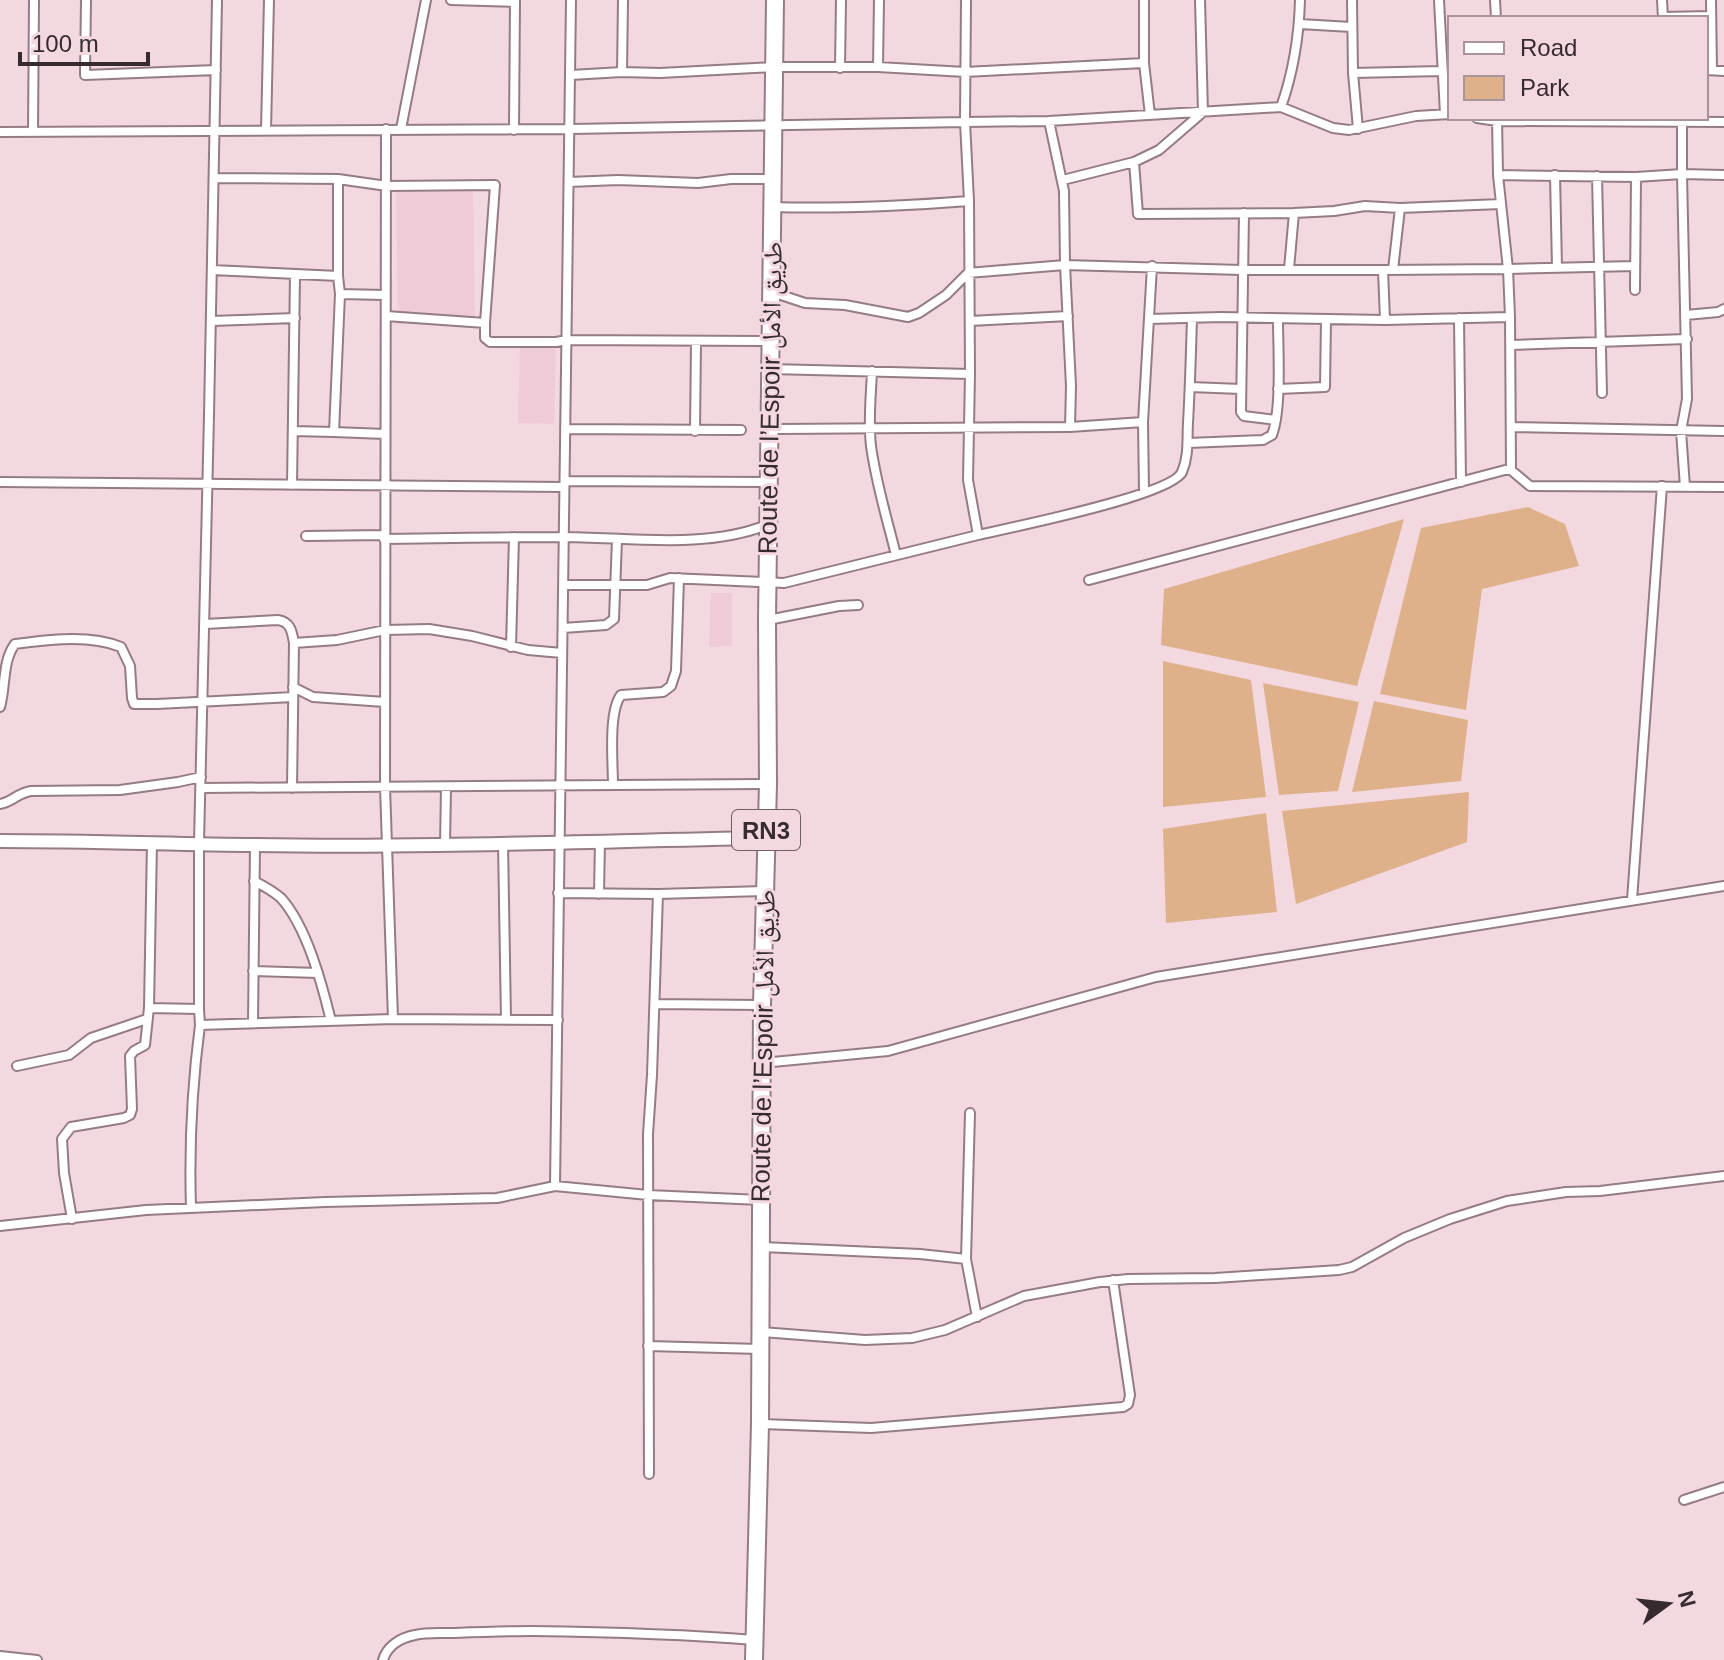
<svg xmlns="http://www.w3.org/2000/svg" width="1724" height="1660" viewBox="0 0 1724 1660" font-family="Arial,'Noto Naskh Arabic',sans-serif">
<style>
.built{fill:#efcbd7}
.park{fill:#deb18b}
.lines{fill:none;stroke-linecap:round;stroke-linejoin:round}
.street-casing{stroke:#957c84;stroke-width:12}
.secondary-casing{stroke:#957c84;stroke-width:16}
.highway-casing{stroke:#957c84;stroke-width:20}
.street{stroke:#fff;stroke-width:8}
.secondary{stroke:#fff;stroke-width:12}
.highway{stroke:#fff;stroke-width:16}
.labels{text-anchor:middle;dominant-baseline:central;stroke-width:6;stroke-linejoin:round;paint-order:stroke}
.shield{fill:#f3d8e0;stroke:#6f6064;stroke-width:2}
.shield-label{font-size:24px;font-weight:bold;fill:#362c2f}
.street-label{font-size:26px;fill:#362c2f;stroke:#f3d8e0}
</style>
<rect width="100%" height="100%" fill="#f3d8e0"/>
<!-- built -->
<path class="built" d="M473,191L475,323L398,324L396,192Z
M556,344L554,424L518,423L520,347Z
M711,593H732V646L709,647Z"/>
<!-- park -->
<path class="park" d="M1528,507L1565,524L1579,566L1482,589L1466,710L1380,694L1421,528Z
M1404,519L1357,686L1161,645L1164,589Z
M1163,661L1251,680L1266,797L1163,807Z
M1263,683L1359,702L1338,791L1279,795Z
M1374,701L1468,720L1461,781L1352,792Z
M1469,792L1467,842L1296,904L1282,811Z
M1266,813L1277,912L1166,923L1163,829Z"/>
<g class="lines">
<!-- street casing -->
<g class="street-casing">
<path id="street" d="M86,0L85,75L216,70
M217,0L209,415L199,843V1009L200,1025L393,1019
M451,0L515,2
M1144,0V63L1150,115
M1300,0C1299,37 1293,73 1281,107L1333,128L1349,130L1416,116L1450,114
M1352,0L1353,73L1358,129
M1439,0L1445,114
M1495,0L1496,18
M1662,0L1663,18
M1711,0L1712,70
M1663,17L1710,16
M1300,24L1351,27
M878,67L879,0
M840,68L841,0
M1706,70L1724,71
M622,72L623,0
M1353,73L1442,71
M571,75L622,72L660,73L775,67H878L965,72L1144,63
M1477,118L1497,121L1724,122
M1497,118L1498,175L1508,269L1510,317L1511,470
M1682,118V174L1687,399L1681,431L1685,487
M1049,121L1064,191L1065,265L1071,386L1070,427
M386,129L385,787L393,1019L558,1020
M401,129L426,0
M266,130L269,0
M514,130L515,0
M0,132L571,129L965,122L966,0
M33,132L34,0
M1134,162L1138,214L1294,213
M1498,175L1636,177L1682,174L1724,175
M1555,175L1557,267
M1597,176L1602,393
M214,178L338,179L387,186L495,185L485,323V338L490,342H556L567,340L770,341
M1063,180L1134,162L1159,150L1203,112L1200,0
M569,182L618,180L698,183L731,179H773
M772,207C838,209 903,206 969,201
M1244,213L1241,412L1244,416L1276,420
M1289,269L1294,213L1334,211L1365,206L1400,208L1501,204
M212,270L338,276
M1383,270L1385,320
M1393,270L1400,208
M1635,290L1636,177
M772,292L805,303L845,305L908,317L919,313L946,295L968,273L1065,265L1242,270H1383L1508,269L1635,266
M340,294L385,295
M1686,315L1718,312L1724,309
M386,316L485,323
M1459,318L1461,482
M1149,319L1221,317L1385,320L1510,317
M211,321L295,318
M970,321L1068,316
M1511,345L1687,339
M771,369L970,374L969,201L965,122L1049,121L1281,107
M872,371C871,396 868,421 871,446C876,483 887,519 896,555
M1190,387L1241,389
M1278,389L1325,387L1326,320
M1143,422L1144,492
M1512,427L1724,431
M565,429L741,430
M778,429L1070,427L1143,422L1152,266
M293,431L334,432L340,294L338,276V179
M695,431L696,342
M334,432L385,434
M1188,443L1263,440L1272,435C1282,409 1278,349 1278,319
M565,481L769,482
M0,482L564,487
M292,485L295,275
M978,535C1009,528 1172,495 1182,472C1189,456 1187,439 1188,423C1190,388 1191,353 1192,318
M306,536L384,535
M384,539C443,538 503,537 562,537C628,537 708,550 769,524
M1089,580L1505,470H1511L1530,486L1724,487
M563,585H647L670,578L784,583L978,535L968,480L970,374
M768,620L839,606L858,605
M205,624L278,620C291,622 292,632 294,643L292,788
M563,628L606,625L614,619L617,539
M294,643L337,640L385,630L429,629L472,636L528,650L562,653
M511,647L514,537
M293,687L313,697L385,702
M0,707C6,687 2,661 15,644C49,640 88,634 121,647L130,666L132,698L134,704H157L293,697
M613,785C613,763 608,712 621,695L663,692L671,686L676,671L679,578
M201,788L768,784
M0,804C13,802 17,793 31,791L120,790L178,782L201,777
M503,843L506,1019
M445,845L446,788
M254,881C264,886 273,891 281,898C307,927 322,984 331,1021
M558,893L658,894L765,891
M599,894L600,840
M1632,900L1662,486
M253,971L318,973
M655,1004L762,1005
M149,1008L199,1009
M253,1023L255,845
M762,1063L888,1051L1156,977L1724,886
M17,1066L69,1055L91,1038L147,1019
M970,1113L966,1259L977,1317
M555,1186L571,0
M191,1208C189,1146 192,1086 200,1025
M72,1219L64,1173L62,1139L71,1127L124,1118L130,1115L132,1109L130,1056L134,1051L145,1045L149,1008L152,842
M0,1226L146,1210L325,1202L497,1198L555,1186L648,1195L761,1200
M761,1247L920,1254L966,1259
M761,1332L865,1340L912,1338L945,1330L1024,1296L1100,1282L1128,1279L1215,1278L1339,1270L1352,1267L1404,1238L1450,1219L1507,1201L1566,1192L1600,1191L1724,1176
M648,1346L760,1349
M760,1424L871,1428L1123,1407L1128,1404L1130,1395L1113,1280
M649,1474L648,1134L652,1075L658,894
M1684,1500L1724,1487
M0,1656L37,1660
M383,1660C387,1646 400,1638 415,1635C426,1632 440,1633 452,1633C479,1632 505,1631 532,1631C606,1632 680,1634 754,1640"/>
</g>
<!-- secondary casing -->
<g class="secondary-casing">
<path id="secondary" d="M0,841C85,841 170,844 255,845C426,848 596,841 766,838"/>
</g>
<!-- highway casing -->
<g class="highway-casing">
<path id="highway" d="M754,1660L760,1424L762,1005L768,784L767,620L775,0"/>
</g>
<!-- street -->
<use href="#street" class="street"/>
<!-- secondary -->
<use href="#secondary" class="secondary"/>
<!-- highway -->
<use href="#highway" class="highway"/>
</g>
<g class="labels">
<!-- shield labels -->
<rect class="shield" x="732" y="810" width="68" height="40" rx="6"/>
<g class="shield-label">
<text x="766" y="830">RN3</text>
</g>
<!-- street labels -->
<g class="street-label">
<text transform="translate(770 398) rotate(-89)">Route de l’Espoir طريق الأمل</text>
<text transform="translate(763 1046) rotate(-89)">Route de l’Espoir طريق الأمل</text>
</g>
</g>
<!-- legend -->
<rect x="1448" y="16" width="260" height="104" fill="#f3d8e0" stroke="#a79399" stroke-width="2"/>
<rect x="1464" y="42" width="40" height="12" fill="#ffffff" stroke="#a79399" stroke-width="2"/>
<text x="1520" y="56" font-size="24" fill="#362c2f">Road</text>
<rect x="1464" y="76" width="40" height="24" fill="#deb18b" stroke="#a79399" stroke-width="2"/>
<text x="1520" y="96" font-size="24" fill="#362c2f">Park</text>
<!-- north arrow -->
<g transform="translate(1668 1604) rotate(75)" stroke="#f3d8e0" stroke-width="6" paint-order="stroke">
<path d="M0-6L14 30L0 20L-14 30Z" fill="#362c2f"/>
<text y="-12" font-size="22" font-weight="bold" text-anchor="middle" fill="#362c2f">N</text>
</g>
<!-- scale -->
<path d="M20 52v12h128v-12" fill="none" stroke="#362c2f" stroke-width="4"/>
<text x="32" y="52" font-size="24" fill="#362c2f" stroke="#f3d8e0" stroke-width="6" paint-order="stroke">100 m</text>
</svg>
